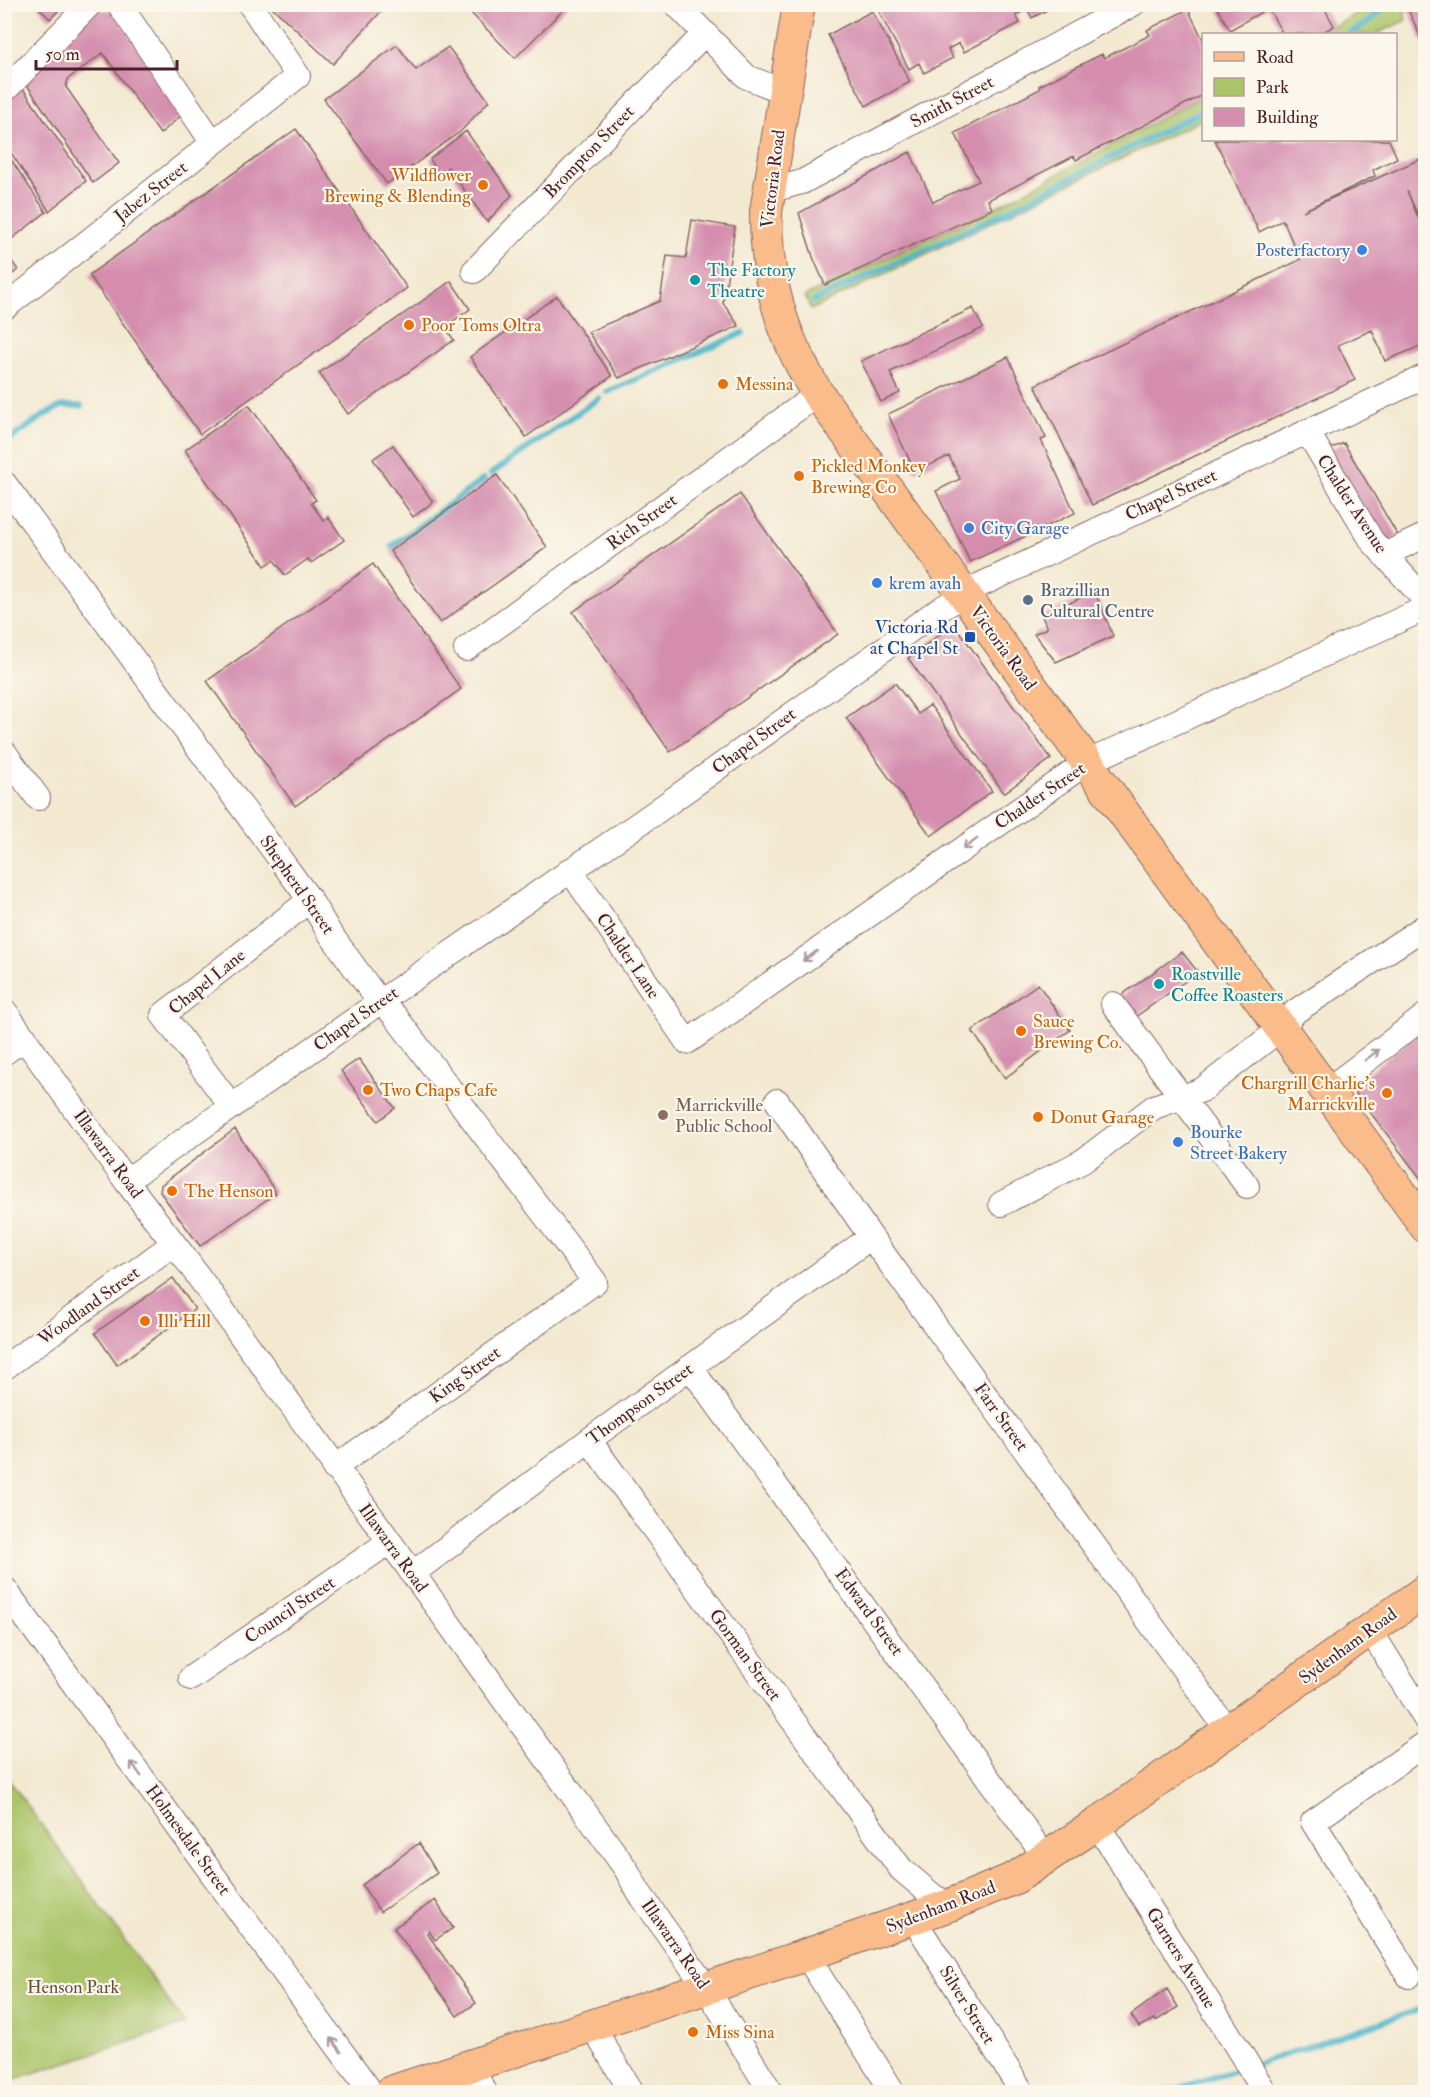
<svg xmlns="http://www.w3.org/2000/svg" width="1430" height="2097" viewBox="0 0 1430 2097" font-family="'IM FELL Double Pica',serif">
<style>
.green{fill:#abc469;stroke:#7a724a;stroke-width:1.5}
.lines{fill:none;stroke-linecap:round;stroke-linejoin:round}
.stream{stroke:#4cb5ca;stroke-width:6}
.building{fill:#d48dad}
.minor-casing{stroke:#856665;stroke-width:26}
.major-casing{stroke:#856665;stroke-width:34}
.minor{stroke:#fff;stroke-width:24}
.major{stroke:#f9bc8a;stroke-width:32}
.oneway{stroke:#ae9aa0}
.food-dot{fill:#e8710a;stroke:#fbf7ec;stroke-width:2}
.shop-dot{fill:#3f7fe0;stroke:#fbf7ec;stroke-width:2}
.culture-dot{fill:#0f9aa8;stroke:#fbf7ec;stroke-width:2}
.service-dot{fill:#5c6f8a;stroke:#fbf7ec;stroke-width:2}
.transit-dot{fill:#1a4fb4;stroke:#fbf7ec;stroke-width:2}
.education-dot{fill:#8d6e63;stroke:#fbf7ec;stroke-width:2}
.labels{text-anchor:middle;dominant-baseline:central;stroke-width:4.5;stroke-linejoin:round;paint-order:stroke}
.street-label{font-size:18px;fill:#4a1f2b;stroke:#fbf7ec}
.food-label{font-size:18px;fill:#c56008;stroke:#fbf7ec;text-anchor:start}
.shop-label{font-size:18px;fill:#366cbe;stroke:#fbf7ec;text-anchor:start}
.culture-label{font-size:18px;fill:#0d838f;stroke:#fbf7ec;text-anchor:start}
.service-label{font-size:18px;fill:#4e5e75;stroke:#fbf7ec;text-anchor:start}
.transit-label{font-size:18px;fill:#164399;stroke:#fbf7ec;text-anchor:end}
.education-label{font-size:18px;fill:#785e54;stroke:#fbf7ec;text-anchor:start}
.park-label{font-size:18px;fill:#67513e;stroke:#fbf7ec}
</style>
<rect width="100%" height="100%" fill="#fbf7ec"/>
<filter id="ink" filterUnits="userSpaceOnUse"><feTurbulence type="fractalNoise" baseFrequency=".0167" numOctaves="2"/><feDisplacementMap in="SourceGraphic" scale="12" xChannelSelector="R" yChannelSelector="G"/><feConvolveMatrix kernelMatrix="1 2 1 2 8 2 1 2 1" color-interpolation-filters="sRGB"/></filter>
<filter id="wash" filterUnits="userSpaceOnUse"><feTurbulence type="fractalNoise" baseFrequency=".008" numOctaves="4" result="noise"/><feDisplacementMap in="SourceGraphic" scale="24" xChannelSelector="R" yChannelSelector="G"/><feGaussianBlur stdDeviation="1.35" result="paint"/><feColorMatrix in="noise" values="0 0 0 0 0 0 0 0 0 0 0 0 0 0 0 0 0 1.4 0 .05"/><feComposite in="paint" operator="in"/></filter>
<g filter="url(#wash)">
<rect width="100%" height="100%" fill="#f3e9d1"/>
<!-- green -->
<path class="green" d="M1367,5H1410L1404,13L1407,20L1376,34H1319L1354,15Z
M1203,96V119L811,310L805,296L992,209Z
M4,1773L185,2024L5,2082H4Z"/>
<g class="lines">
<!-- stream -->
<path class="stream" d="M1349,34L1371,20L1388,4
M814,301L997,216L1204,110
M607,392L743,333
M64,406H81
M5,443L46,414L60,407
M491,474L599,398
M392,546L484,479
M1256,2064L1418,2010
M1166,2092L1243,2068"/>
</g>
<g id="blocks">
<!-- building -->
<path class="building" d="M35,4H65L50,19Z
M275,4H388L333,64L272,7Z
M470,4H569L515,58L466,8Z
M894,4H1058L1032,18L1027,9L1016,15L1020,23L964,52L959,43L948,49L953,58L924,73L919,63L909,69L879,12Z
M1215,4H1322L1334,26L1320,34H1283L1268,8L1230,30Z
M1408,4H1425V44L1424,45L1407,7Z
M1188,9L1203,40V95L1076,160L1074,156L988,200L992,209L825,285L813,257L799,213L910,152L933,202L979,181L955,133L1040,89L1039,86L1102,54L1104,58L1150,35L1147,30Z
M93,10H112L184,113L160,134L103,53L68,79L66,87L119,163L93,183L25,82Z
M872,11L910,82L866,106L828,35Z
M397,45L416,70L448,47L489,101L461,131L387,184L324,99Z
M21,86L86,181L49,211L4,142V104Z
M296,129L407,288L200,434L89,275Z
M466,131L512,195L487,222L448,167L439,174L430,159Z
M1215,140H1389L1397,158L1373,170L1375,176L1303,211L1425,157V230L1407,191L1425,235V307L1423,308L1425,315V344L1385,361L1372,330L1338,345L1355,380L1092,505L1035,385L1300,260L1283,220L1259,232Z
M4,149L46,212L8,242L4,237Z
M692,220L735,227L723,303L739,326L619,378L588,332L660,301L667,256L686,258Z
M4,250L18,270L4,280Z
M451,281L470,309L445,327L454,340L348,414L319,373Z
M557,296L612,376L526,437L470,357Z
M973,308L983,328L890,372L900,393L881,402L861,361Z
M1008,357L1046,438L1041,440L1075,513L970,562L936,491L960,479L949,456L915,472L888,414Z
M249,405L316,500L311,503L324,521L328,517L344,540L311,563L308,559L285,575L274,560L265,566L185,450Z
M1344,443L1398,536L1382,545L1327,450Z
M393,445L433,502L413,517L373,459Z
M497,475L547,547L440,623L390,551Z
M740,494L838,634L670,752L573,612Z
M373,564L461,689L295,806L207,681Z
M1095,591L1113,636L1056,662L1034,634L1047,628L1042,616Z
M954,624L1051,759L1004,793L908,658Z
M895,683L918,714L930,705L992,791L931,836L846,718Z
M1182,952L1198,972L1134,1018L1119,997Z
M1038,984L1070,1030L1005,1078L972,1031Z
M1425,1028V1184L1350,1086Z
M359,1059L395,1108L378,1121L341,1071Z
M235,1129L276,1193L200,1246L160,1192L161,1185Z
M173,1278L195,1309L117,1365L95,1333Z
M419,1843L437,1873L380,1912L362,1885Z
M435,1900L453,1928L435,1940L429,1931L427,1933L476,2003L457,2016L394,1928Z
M1167,1989L1178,2007L1156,2021L1154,2019L1139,2027L1131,2015Z"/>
</g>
</g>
<g filter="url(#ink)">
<use href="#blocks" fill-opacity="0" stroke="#856665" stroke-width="1.5"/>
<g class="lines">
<!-- minor casing -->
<g class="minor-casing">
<path id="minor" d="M119,4L213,143
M676,4L747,77L785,92
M4,91L90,4
M768,191L802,182L1133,4
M474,271L705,33
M4,308L298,76L250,4
M1307,431L1372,541L1426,601
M4,483L310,900L329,932L373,993L395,1016L595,1282L334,1468
M1384,555L1426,535
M466,649L818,394
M4,752L38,798
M570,870L687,1042L1086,763L1426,608
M1113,1004L1247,1186
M4,1010L126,1181L185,1258L626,1869L638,1891L707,1989L771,2092
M4,1053L25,1038
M1326,1091L1426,1015
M777,1101L871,1237L1229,1732
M232,1107L163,1015L310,900
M126,1181L381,1001L650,816L934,613L980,585L1426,376
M1001,1204L1083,1161L1154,1107L1202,1090L1280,1029L1296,1011L1426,926
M690,1367L1046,1858
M4,1368L173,1244
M589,1440L901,1869L933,1896L950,1905
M412,1574L589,1440L871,1237
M4,1588L371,2092
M1370,1630L1426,1720
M191,1678L389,1542
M1097,1824L1265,2092
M913,1918L1022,2092
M806,1955L893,2092
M1409,1976L1313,1822L1426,1743
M592,2026L632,2092
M470,2067L485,2092"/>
</g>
<!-- major casing -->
<g class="major-casing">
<path id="major" d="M799,4L766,212C766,282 781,335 818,394L1426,1227
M391,2092L806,1955L950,1905L1015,1878L1097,1824L1426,1590"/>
</g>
<!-- minor -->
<use href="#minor" class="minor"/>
<!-- major -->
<use href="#major" class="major"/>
</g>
<!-- one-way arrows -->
<defs><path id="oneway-shaft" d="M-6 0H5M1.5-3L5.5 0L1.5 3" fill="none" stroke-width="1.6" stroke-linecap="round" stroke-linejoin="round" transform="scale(1.5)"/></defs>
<g class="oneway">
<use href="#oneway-shaft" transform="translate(970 844) rotate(145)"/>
<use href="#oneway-shaft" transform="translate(810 956) rotate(145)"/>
<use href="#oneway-shaft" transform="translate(1372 1055) rotate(-37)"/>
<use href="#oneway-shaft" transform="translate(136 1769) rotate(-126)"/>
<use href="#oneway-shaft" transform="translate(336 2045) rotate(-126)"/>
</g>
</g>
<!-- markers -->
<g class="food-dot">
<circle cx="483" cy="185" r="6"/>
<circle cx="409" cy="325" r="6"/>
<circle cx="723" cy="384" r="6"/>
<circle cx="799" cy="476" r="6"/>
<circle cx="1021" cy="1031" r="6"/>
<circle cx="368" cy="1090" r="6"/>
<circle cx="1387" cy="1093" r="6"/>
<circle cx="1038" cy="1117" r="6"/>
<circle cx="172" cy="1191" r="6"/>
<circle cx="145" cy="1321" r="6"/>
<circle cx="693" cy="2032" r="6"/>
</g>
<g class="shop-dot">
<circle cx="1362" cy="250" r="6"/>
<circle cx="969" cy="528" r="6"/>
<circle cx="877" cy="583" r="6"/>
<circle cx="1178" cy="1142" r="6"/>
</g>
<g class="culture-dot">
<circle cx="695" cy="280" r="6"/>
<circle cx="1159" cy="984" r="6"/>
</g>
<circle class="service-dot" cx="1028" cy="600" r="6"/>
<rect class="transit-dot" x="964" y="631" width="12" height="12" rx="3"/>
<circle class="education-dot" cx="663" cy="1115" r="6"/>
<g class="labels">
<!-- street labels -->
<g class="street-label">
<text transform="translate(952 102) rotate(-28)">Smith Street</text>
<text transform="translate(589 152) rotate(-46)">Brompton Street</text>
<text transform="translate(773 179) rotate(-83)">Victoria Road</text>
<text transform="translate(151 192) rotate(-38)">Jabez Street</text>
<text transform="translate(1171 495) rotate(-25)">Chapel Street</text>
<text transform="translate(1352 504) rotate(57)">Chalder Avenue</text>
<text transform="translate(642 522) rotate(-36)">Rich Street</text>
<text transform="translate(1003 648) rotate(54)">Victoria Road</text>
<text transform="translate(754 741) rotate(-36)">Chapel Street</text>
<text transform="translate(1040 796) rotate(-34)">Chalder Street</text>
<text transform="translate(297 885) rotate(55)">Shepherd Street</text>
<text transform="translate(628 956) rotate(56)">Chalder Lane</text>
<text transform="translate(207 982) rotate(-39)">Chapel Lane</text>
<text transform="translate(356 1019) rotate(-35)">Chapel Street</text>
<text transform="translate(108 1154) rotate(54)">Illawarra Road</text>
<text transform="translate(89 1306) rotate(-36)">Woodland Street</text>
<text transform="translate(465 1375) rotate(-36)">King Street</text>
<text transform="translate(640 1404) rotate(-36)">Thompson Street</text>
<text transform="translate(1001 1417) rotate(54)">Farr Street</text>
<text transform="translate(393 1548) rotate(54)">Illawarra Road</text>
<text transform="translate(290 1610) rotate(-34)">Council Street</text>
<text transform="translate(869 1612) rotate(54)">Edward Street</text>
<text transform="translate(1348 1646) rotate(-36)">Sydenham Road</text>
<text transform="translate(745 1655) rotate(54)">Gorman Street</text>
<text transform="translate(188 1840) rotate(54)">Holmesdale Street</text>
<text transform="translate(941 1907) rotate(-21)">Sydenham Road</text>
<text transform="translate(675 1944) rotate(55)">Illawarra Road</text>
<text transform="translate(1181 1958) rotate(58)">Garners Avenue</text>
<text transform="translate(967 2005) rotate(58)">Silver Street</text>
</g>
<!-- food labels -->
<g class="food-label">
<text x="471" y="175" text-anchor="end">Wildflower<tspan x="471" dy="21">Brewing &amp; Blending</tspan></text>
<text x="421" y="325">Poor Toms Oltra</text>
<text x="735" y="384">Messina</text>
<text x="811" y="466">Pickled Monkey<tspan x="811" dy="21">Brewing Co</tspan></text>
<text x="1033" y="1021">Sauce<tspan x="1033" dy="21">Brewing Co.</tspan></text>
<text x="1375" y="1083" text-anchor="end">Chargrill Charlie's<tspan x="1375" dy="21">Marrickville</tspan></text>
<text x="380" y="1090">Two Chaps Cafe</text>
<text x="1050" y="1117">Donut Garage</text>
<text x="184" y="1191">The Henson</text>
<text x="157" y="1321">Illi Hill</text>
<text x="705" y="2032">Miss Sina</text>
</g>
<!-- shop labels -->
<g class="shop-label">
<text x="1350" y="250" text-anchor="end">Posterfactory</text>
<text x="981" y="528">City Garage</text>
<text x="889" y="583">krem avah</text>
<text x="1190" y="1132">Bourke<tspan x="1190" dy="21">Street Bakery</tspan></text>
</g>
<!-- culture labels -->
<g class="culture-label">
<text x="707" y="270">The Factory<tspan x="707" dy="21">Theatre</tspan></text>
<text x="1171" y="974">Roastville<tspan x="1171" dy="21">Coffee Roasters</tspan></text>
</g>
<!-- service labels -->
<g class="service-label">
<text x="1040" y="590">Brazillian<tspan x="1040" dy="21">Cultural Centre</tspan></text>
</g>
<!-- transit labels -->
<g class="transit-label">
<text x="958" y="627">Victoria Rd<tspan x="958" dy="21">at Chapel St</tspan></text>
</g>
<!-- education labels -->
<g class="education-label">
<text x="675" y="1105">Marrickville<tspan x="675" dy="21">Public School</tspan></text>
</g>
<!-- park labels -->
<g class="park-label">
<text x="73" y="1987">Henson Park</text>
</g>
</g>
<!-- margin -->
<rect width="1430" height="2097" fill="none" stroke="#fbf7ec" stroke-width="24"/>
<!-- legend -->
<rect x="1202" y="33" width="195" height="108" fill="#fbf7ec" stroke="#b4a19f" stroke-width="1.5"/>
<rect x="1214" y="52" width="30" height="9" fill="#f9bc8a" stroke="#b4a19f" stroke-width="1.5"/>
<text x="1256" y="63" font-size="18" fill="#4a1f2b">Road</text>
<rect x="1214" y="78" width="30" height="18" fill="#abc469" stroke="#b4a19f" stroke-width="1.5"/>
<text x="1256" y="93" font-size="18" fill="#4a1f2b">Park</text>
<rect x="1214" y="108" width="30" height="18" fill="#d48dad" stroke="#b4a19f" stroke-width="1.5"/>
<text x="1256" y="123" font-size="18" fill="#4a1f2b">Building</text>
<!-- scale -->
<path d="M36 60v9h141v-9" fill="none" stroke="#4a1f2b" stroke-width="3"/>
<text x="45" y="60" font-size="18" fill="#4a1f2b" stroke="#fbf7ec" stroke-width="4.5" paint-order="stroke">50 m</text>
</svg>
